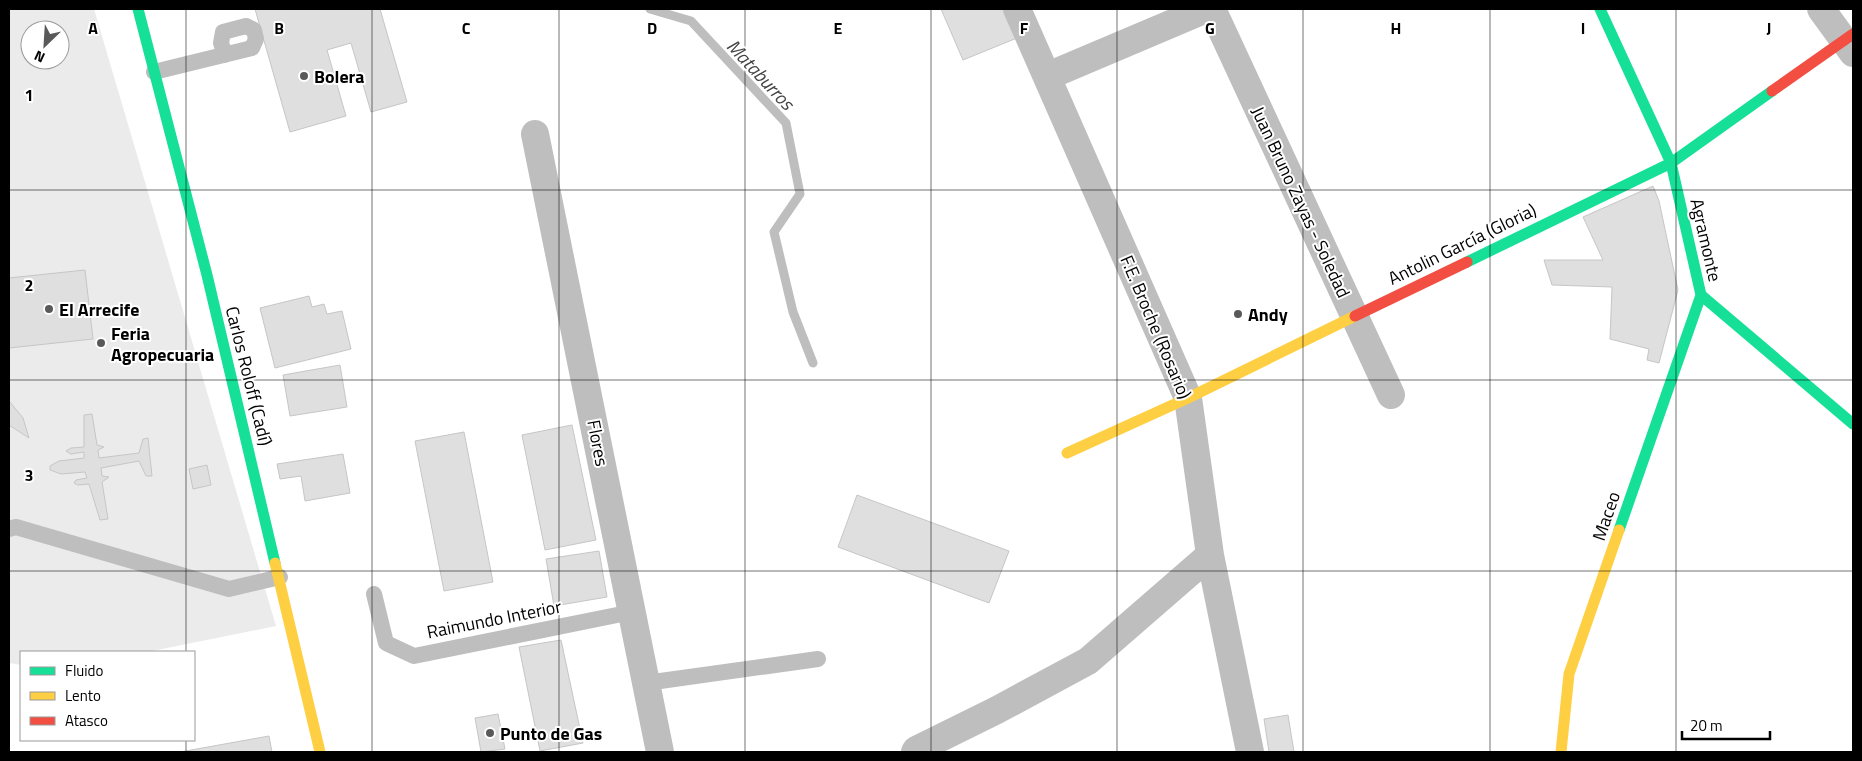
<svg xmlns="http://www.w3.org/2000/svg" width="1862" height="761" viewBox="0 0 1862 761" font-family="'Titillium Web',sans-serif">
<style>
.green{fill:#ebebeb;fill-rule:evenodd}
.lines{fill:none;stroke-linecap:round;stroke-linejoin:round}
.stream{stroke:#bebebe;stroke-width:9}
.building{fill:#dfdfdf;stroke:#c6c6c6}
.lane{stroke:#bebebe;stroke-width:16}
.street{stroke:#bebebe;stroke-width:28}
.fast{stroke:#16e098;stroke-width:11}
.slow{stroke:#ffcf43;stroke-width:11}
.jam{stroke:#f24e42;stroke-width:11}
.grid{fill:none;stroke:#000;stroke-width:1;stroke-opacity:0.55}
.poi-dot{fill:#595959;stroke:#fff;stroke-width:2}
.labels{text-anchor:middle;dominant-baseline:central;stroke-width:4;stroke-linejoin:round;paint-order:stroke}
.poi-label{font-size:18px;font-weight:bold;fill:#000;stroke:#fff;text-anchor:start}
.street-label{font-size:18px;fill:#000;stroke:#fff}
.water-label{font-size:19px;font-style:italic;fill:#434343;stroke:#fff}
.grid-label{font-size:16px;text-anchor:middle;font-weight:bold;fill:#000;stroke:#fff;stroke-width:4;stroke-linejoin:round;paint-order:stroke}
</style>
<rect width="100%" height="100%" fill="#fff"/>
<!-- green -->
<path class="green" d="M9,9H94L276,626L147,652H21V665L9,663ZM30,30H60V60H30Z"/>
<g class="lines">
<!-- stream -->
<path class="stream" d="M650,9L691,21L786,123L800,194L774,232L793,312L813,363"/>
</g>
<!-- building -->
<path class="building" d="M255,9H380L407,102L371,112L351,43L327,50L346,116L290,132Z
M941,9H1005L1017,38L963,60Z
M1653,186L1659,201L1678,290L1659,363L1647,360L1649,349L1610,339L1612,287L1552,285L1544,260H1603L1583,217Z
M85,270L93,339L9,348V278Z
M309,296L312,307L324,304L327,314L342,311L351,349L275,368L260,308Z
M340,365L347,407L290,416L283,375Z
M9,401L23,418L29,438L9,425Z
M92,414L97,445L104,447L98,450L99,458L139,453L143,439L148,438L152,476H146L139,461L101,468L102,476L109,477L102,482L108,519L100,520L89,484L78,485L74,483L76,480L87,478L85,472L61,474L50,470V466L59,461L84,458V452L71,454L66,451L71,448L84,447V415Z
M572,425L596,540L545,550L522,435Z
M464,432L493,582L444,591L415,441Z
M343,454L350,493L305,501L301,476L280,479L277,464Z
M207,465L211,485L193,489L189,469Z
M857,495L1009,551L989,603L838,547Z
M599,551L607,597L554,606L546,559Z
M561,640L583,743L540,751L519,647Z
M498,714L505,749L481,752L475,718Z
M1288,715L1294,752H1269L1264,719Z
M269,736L272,752H180Z"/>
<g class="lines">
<!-- lane -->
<path class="lane" d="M154,72L252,48L256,39L254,30L246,26L223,32L221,43L225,55
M9,529L16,527L229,589L280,577
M374,594L386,643L414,656L632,612
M646,683L818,659"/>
<!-- street -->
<path class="street" d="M1017,9L1188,398L1210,555L1250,752
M1212,9L1391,395
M1821,9L1853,53
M1048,76L1206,9
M535,134L660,752
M915,752L916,750L997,710L1088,661L1210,555"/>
<!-- fast -->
<path class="fast" d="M138,9L207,275L275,563
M1600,9L1671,163L1701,295L1853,424
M1467,262L1671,163L1772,91
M1619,530L1701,295"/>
<!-- slow -->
<path class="slow" d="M1067,453L1188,398L1355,316
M275,563L320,752
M1561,752L1569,674L1619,530"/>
<!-- jam -->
<path class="jam" d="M1772,91L1853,34
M1355,316L1467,262"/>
</g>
<!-- grid -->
<path class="grid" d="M186,9V652M372,9V752M559,9V752M745,9V752M931,9V752M1117,9V752M1303,9V752M1490,9V752M1676,9V752M9,190H1853M9,380H1853M9,571H1853M186,740V752"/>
<!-- markers -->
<g class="poi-dot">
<circle cx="304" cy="76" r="5"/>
<circle cx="49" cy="309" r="5"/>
<circle cx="1238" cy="314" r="5"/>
<circle cx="101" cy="343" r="5"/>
<circle cx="490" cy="733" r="5"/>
</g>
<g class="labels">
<!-- poi labels -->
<g class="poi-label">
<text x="314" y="76">Bolera</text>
<text x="59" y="309">El Arrecife</text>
<text x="1248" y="314">Andy</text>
<text x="111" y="333">Feria<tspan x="111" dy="21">Agropecuaria</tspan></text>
<text x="500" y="733">Punto de Gas</text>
</g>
<!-- street labels -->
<g class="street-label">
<text transform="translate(1301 202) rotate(65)">Juan Bruno Zayas - Soledad</text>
<text transform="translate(1706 240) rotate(77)">Agramonte</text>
<text transform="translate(1462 244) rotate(-26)">Antolin García (Gloria)</text>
<text transform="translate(1156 327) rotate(67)">F.E. Broche (Rosario)</text>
<text transform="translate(249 376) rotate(76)">Carlos Roloff (Cadí)</text>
<text transform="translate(598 443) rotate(79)">Flores</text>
<text transform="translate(1606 516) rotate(-71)">Maceo</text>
<text transform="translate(494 619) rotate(-11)">Raimundo Interior</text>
</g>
<!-- water labels -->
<g class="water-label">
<text transform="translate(761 74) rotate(47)">Mataburros</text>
</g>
</g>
<g class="grid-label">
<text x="93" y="34">A</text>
<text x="279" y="34">B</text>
<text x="466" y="34">C</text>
<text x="652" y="34">D</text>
<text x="838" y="34">E</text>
<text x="1024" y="34">F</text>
<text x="1210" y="34">G</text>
<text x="1396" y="34">H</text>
<text x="1583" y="34">I</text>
<text x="1769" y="34">J</text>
<text x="29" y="101">1</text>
<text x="29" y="291">2</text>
<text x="29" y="481">3</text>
</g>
<!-- border -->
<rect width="1862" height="761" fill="none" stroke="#000000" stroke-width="20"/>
<!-- legend -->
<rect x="20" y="651" width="175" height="90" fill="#ffffff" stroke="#999999"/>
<rect x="30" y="667" width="25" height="8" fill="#16e098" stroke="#999999"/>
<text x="65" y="676" font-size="15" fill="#000000">Fluido</text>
<rect x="30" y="692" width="25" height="8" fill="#ffcf43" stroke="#999999"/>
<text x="65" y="701" font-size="15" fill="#000000">Lento</text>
<rect x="30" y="717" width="25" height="8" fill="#f24e42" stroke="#999999"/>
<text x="65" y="726" font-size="15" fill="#000000">Atasco</text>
<!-- north arrow -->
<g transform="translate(45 45) rotate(205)"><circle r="24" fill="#ffffff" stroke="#999999"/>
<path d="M0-4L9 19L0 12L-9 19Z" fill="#595959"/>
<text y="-8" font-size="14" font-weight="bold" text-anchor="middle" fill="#000000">N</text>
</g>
<!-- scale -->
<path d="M1682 731v8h88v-8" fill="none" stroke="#000000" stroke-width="2.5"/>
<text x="1690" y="731" font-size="15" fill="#000000" stroke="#ffffff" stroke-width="4" paint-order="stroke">20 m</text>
</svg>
